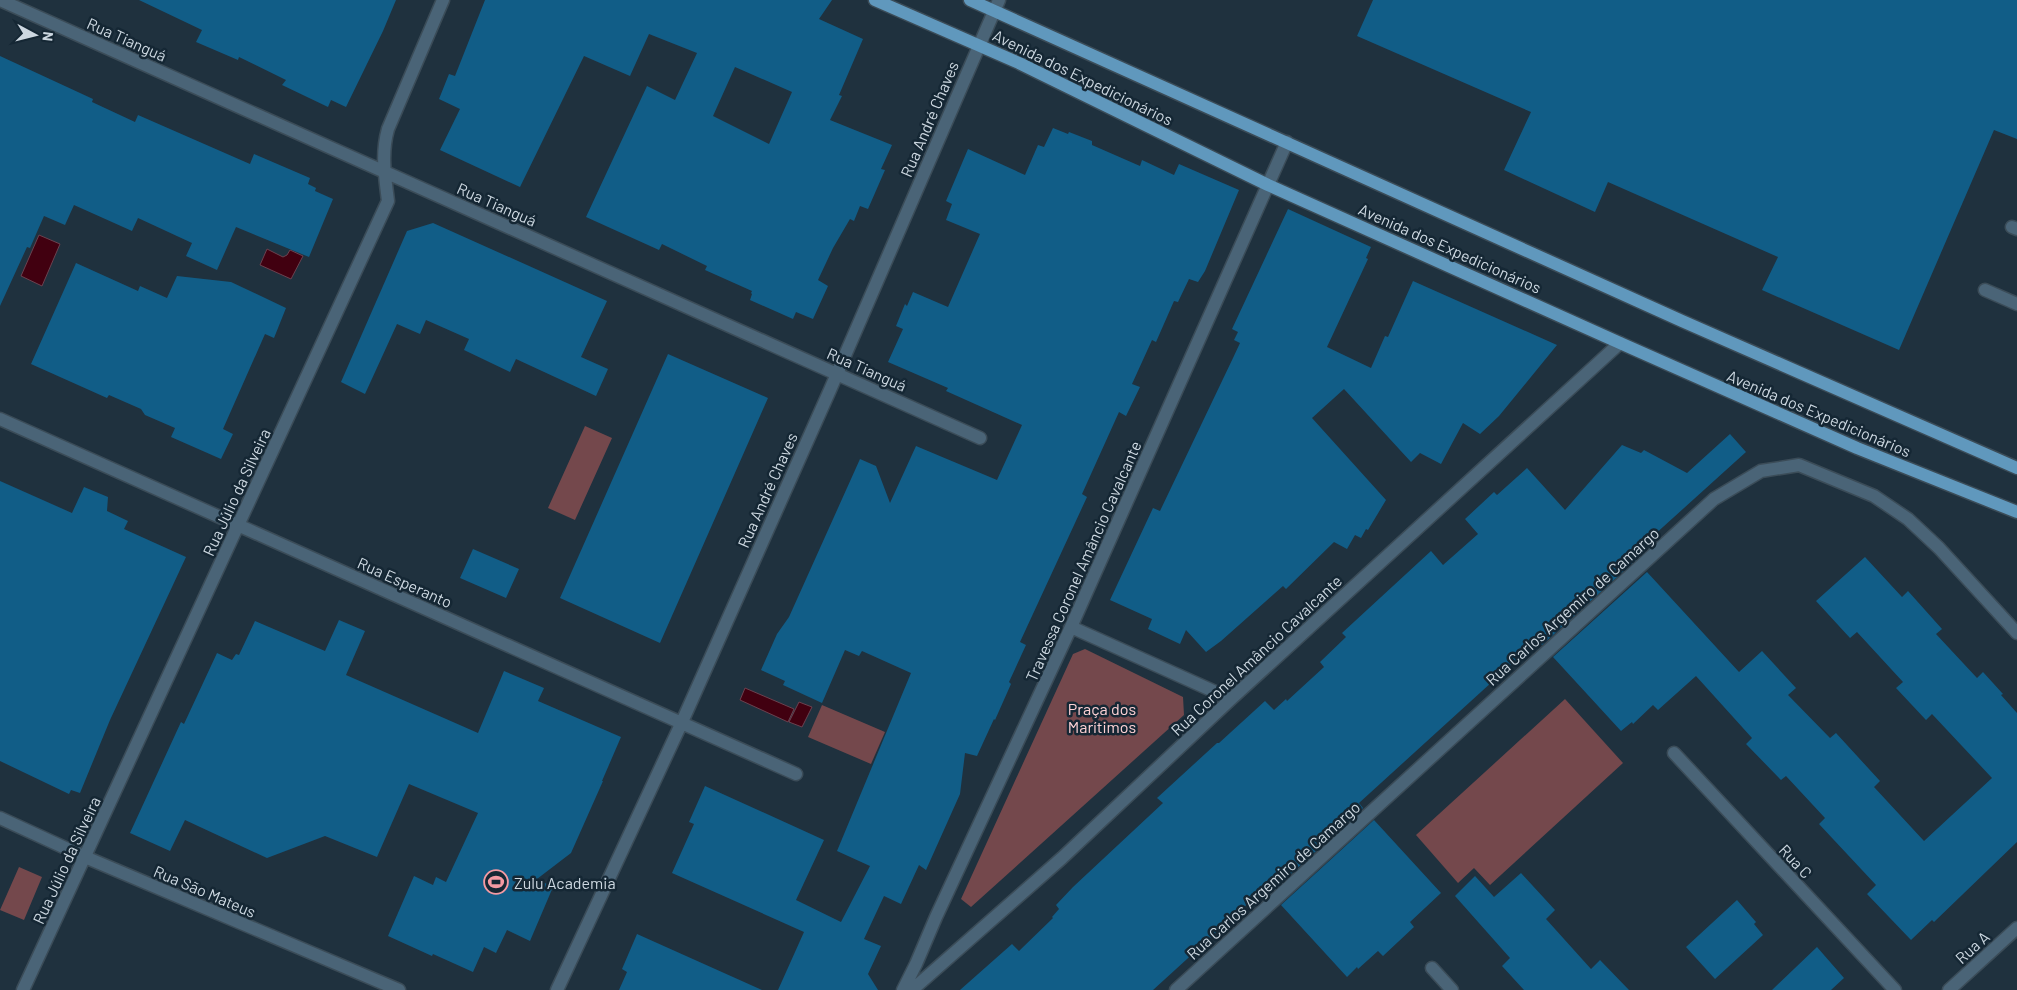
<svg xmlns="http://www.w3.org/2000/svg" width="2017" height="990" viewBox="0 0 2017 990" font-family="Barlow,sans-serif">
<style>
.green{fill:#74484c}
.water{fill:#410010;stroke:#6b414f}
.building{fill:#115d87;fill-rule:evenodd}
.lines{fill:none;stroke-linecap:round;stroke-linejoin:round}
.service-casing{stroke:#3b4c58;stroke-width:15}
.minor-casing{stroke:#3b4c58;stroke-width:15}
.primary-casing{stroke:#3b4c58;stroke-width:15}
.service{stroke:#4a6477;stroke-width:12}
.minor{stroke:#4a6477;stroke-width:12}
.primary{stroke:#6098bd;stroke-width:12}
.labels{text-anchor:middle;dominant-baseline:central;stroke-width:5;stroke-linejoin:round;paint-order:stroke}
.street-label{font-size:16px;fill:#cdd8e1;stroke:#152734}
.park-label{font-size:16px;fill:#ffd2d5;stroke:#152734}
.poi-label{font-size:16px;fill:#cdd8e1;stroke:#152734;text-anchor:start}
</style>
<rect width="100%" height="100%" fill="#1f313e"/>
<!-- green -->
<path class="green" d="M585,426L612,438L575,520L548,508Z
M1085,649L1183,697L1184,715L971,907L961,899L1073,654Z
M1565,699L1623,763L1490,885L1474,868L1458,883L1416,835Z
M822,705L885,732L871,764L808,737Z
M19,867L42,877L24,920L0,910Z"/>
<!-- water -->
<path class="water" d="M39,235L60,244L42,286L21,276Z
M267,249L283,257L287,255L290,250L303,256L291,279L260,265Z
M745,688L794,709L788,722L740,700Z
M799,702L812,707L802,727L789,722Z"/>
<!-- building -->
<path class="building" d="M139,0H396L383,31L346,107L331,100L328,107L282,85L286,80L239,57L238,60L196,42L202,30Z
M485,0H832L819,19L863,39L839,95L842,96L830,120L892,145L881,169L885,170L868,209L860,206L854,221L850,219L833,248L818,280L828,286L813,319L796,312L793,319L750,300L752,294L751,293L752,291L705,270L707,266L662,244L659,250L586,217L647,86L675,100L697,53L649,34L630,76L584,56L520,187L440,150L460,109L439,99L449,74L455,76ZM735,67L792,92L769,144L713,116Z
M1373,0H2017V139L1994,130L1899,350L1762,290L1778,257L1608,182L1595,212L1504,170L1531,112L1357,36Z
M0,56L93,99L92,102L135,122L138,115L250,164L254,154L310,178L308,184L316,188L315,191L333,199L309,257L236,227L217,270L186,256L192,243L138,218L132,231L74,205L65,225L44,216L30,248L27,247L0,306Z
M1053,128L1068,134L1069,132L1092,141V145L1140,166L1142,160L1174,175L1179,164L1239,190L1205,271L1198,282L1189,279L1178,302L1174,301L1156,342L1152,340L1132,384L1140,387L1126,416L1119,412L1082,494L1087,497L1020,642L1026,645L1009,682L1011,684L995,720L994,719L977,756L965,753L960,794L926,870L919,865L901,904L884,896L864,939L881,946L868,974L878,990H778L804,932L672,873L694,824L689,822L705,786L824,840L796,900L841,922L870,866L837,851L911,673L862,651L859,656L845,650L822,703L783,685L785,681L761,670L777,634L789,617L860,459L876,466L890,503L916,446L997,480L1022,425L946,391L948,388L888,362L903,329L896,326L905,304L907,306L913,292L948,307L980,234L946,220L952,204L946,201L968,149L1025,175L1038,145L1044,147Z
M1288,209L1371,247L1366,258L1368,259L1327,347L1371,368L1385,336L1388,337L1413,281L1557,345L1499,416L1480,434L1463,423L1441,464L1420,453L1411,462L1344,389L1312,418L1386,500L1368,530L1366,529L1361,538L1355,535L1347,549L1334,542L1286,589L1283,586L1221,641L1206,652L1186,630L1180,644L1148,629L1152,619L1110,600L1153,508L1160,511L1233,358L1240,343L1234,340L1238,332L1232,329Z
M433,223L607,301L581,357L608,369L596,396L516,359L510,372L464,350L469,339L426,320L420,334L397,324L365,394L341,382L407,231Z
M76,263L138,291L140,286L167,298L177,276L231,282L286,308L274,338L265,334L223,429L233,434L221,459L171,437L175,428L145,415L141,409L109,395L107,398L31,364Z
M668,354L768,398L660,643L560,598Z
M1730,434L1746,452L1632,555L1636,560L1542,645L1538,640L1359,803L1363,808L1270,893L1265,888L1153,990H960L1012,944L1019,951L1053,918L1052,917L1059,909L1056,905L1073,887L1163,803L1157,798L1217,743H1219L1265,701L1274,710L1286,699L1287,701L1324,667L1320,662L1346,637L1342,633L1431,551L1443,565L1478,534L1465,519L1494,492L1497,495L1527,468L1565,510L1622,445L1641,453L1644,450L1687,473Z
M0,481L72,513L84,487L108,497L107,511L128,521L124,529L186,557L110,720L80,793L71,790L69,794L0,761Z
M473,549L519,569L506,598L460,578Z
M1865,557L1902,597L1908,591L1942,629L1936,634L1977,678L1983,672L2003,694L2001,695L2017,713V842L1934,922L1932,920L1911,940L1867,894L1876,885L1819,824L1825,818L1786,776L1781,780L1746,744L1752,738L1696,676L1658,710L1653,705L1633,724L1632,722L1621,731L1553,657L1647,572L1739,672L1762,651L1796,688L1788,695L1830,738L1836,733L1880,781L1874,787L1924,841L1992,778L1932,714L1926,720L1896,688L1903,682L1857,632L1850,638L1816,601Z
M339,620L365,631L346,675L478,733L504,671L544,688L538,701L621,737L602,781H603L571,853L537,879L553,887L530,941L507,930L496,953L484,947L473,972L433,954L432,956L388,936L414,876L433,885L436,877L446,882L478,813L409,784L377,857L325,836L267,858L185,820L170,851L130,833L181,722L184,724L217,653L232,660L236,654L239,655L255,621L325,651Z
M1374,820L1441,893L1410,922L1414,927L1383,956L1378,951L1358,969L1357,967L1347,977L1281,905Z
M1521,873L1555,910L1546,919L1591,969L1600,960L1629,990H1524L1502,966L1510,958L1455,896L1475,876L1494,897Z
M1737,900L1756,922L1754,924L1763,935L1715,979L1686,947Z
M637,934L762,990H619L627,972L622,969Z
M1817,947L1844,978L1831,990H1772Z"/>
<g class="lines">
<!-- service casing -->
<g class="service-casing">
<path id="service" d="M2012,227L2017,229
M1985,290L2017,304"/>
</g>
<!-- minor casing -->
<g class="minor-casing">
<path id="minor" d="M0,0L980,438
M0,419L796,774
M1071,627L1231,699
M1674,753L1895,990
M0,818L85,857L399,990
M1432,968L1452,990
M23,990L388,201C385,176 381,154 388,129L443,0
M557,990L682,722L830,390L999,0
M903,990L916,964L936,917L1071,627L1287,142
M912,990L1062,858L1231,699L1620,343
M1176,990L1714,499L1761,471L1799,465L1874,496L1908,519L1939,548L2017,633
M1949,990L2017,928"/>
</g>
<!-- primary casing -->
<g class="primary-casing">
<path id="primary" d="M875,0L1019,63L1268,185L1620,343L1857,448L2017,512
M970,0L1682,321L2017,468"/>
</g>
<!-- service -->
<use href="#service" class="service"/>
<!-- minor -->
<use href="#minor" class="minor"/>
<!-- primary -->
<use href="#primary" class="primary"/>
</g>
<!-- icons -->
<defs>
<g id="stadium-ring" transform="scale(1.25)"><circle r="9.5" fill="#152734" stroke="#f49aa3" stroke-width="1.5"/><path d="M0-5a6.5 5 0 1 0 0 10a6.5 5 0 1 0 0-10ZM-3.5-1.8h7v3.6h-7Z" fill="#f49aa3"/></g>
</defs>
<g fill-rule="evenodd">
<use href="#stadium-ring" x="496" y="882"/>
</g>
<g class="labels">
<!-- street labels -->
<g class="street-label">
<text transform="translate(127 39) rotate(24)">Rua Tianguá</text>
<text transform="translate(1083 77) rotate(26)">Avenida dos Expedicionários</text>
<text transform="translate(929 119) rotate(-67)">Rua André Chaves</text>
<text transform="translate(497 204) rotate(24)">Rua Tianguá</text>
<text transform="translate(1450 248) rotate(24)">Avenida dos Expedicionários</text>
<text transform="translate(867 369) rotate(24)">Rua Tianguá</text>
<text transform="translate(1819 413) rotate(23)">Avenida dos Expedicionários</text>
<text transform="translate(767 490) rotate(-66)">Rua André Chaves</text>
<text transform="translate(236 492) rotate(-65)">Rua Júlio da Silveira</text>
<text transform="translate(1083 561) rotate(-66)">Travessa Coronel Amâncio Cavalcante</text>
<text transform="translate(405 582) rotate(24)">Rua Esperanto</text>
<text transform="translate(1572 606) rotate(-42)">Rua Carlos Argemiro de Camargo</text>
<text transform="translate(1256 655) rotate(-43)">Rua Coronel Amâncio Cavalcante</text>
<text transform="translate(66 860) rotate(-65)">Rua Júlio da Silveira</text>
<text transform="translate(1796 861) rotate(47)">Rua C</text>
<text transform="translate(1273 880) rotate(-42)">Rua Carlos Argemiro de Camargo</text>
<text transform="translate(205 891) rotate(23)">Rua São Mateus</text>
<text transform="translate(1972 947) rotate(-42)">Rua A</text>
</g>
<!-- park labels -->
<g class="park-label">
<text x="1102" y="708">Praça dos<tspan x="1102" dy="18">Marítimos</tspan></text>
</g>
<!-- poi labels -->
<g class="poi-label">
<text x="514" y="882">Zulu Academia</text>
</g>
</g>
<!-- north arrow -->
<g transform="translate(35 35) rotate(97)" stroke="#152734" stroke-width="4" paint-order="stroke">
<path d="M0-4L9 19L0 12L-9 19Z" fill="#cdd8e1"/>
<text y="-8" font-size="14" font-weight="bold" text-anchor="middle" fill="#cdd8e1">N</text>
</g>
</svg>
